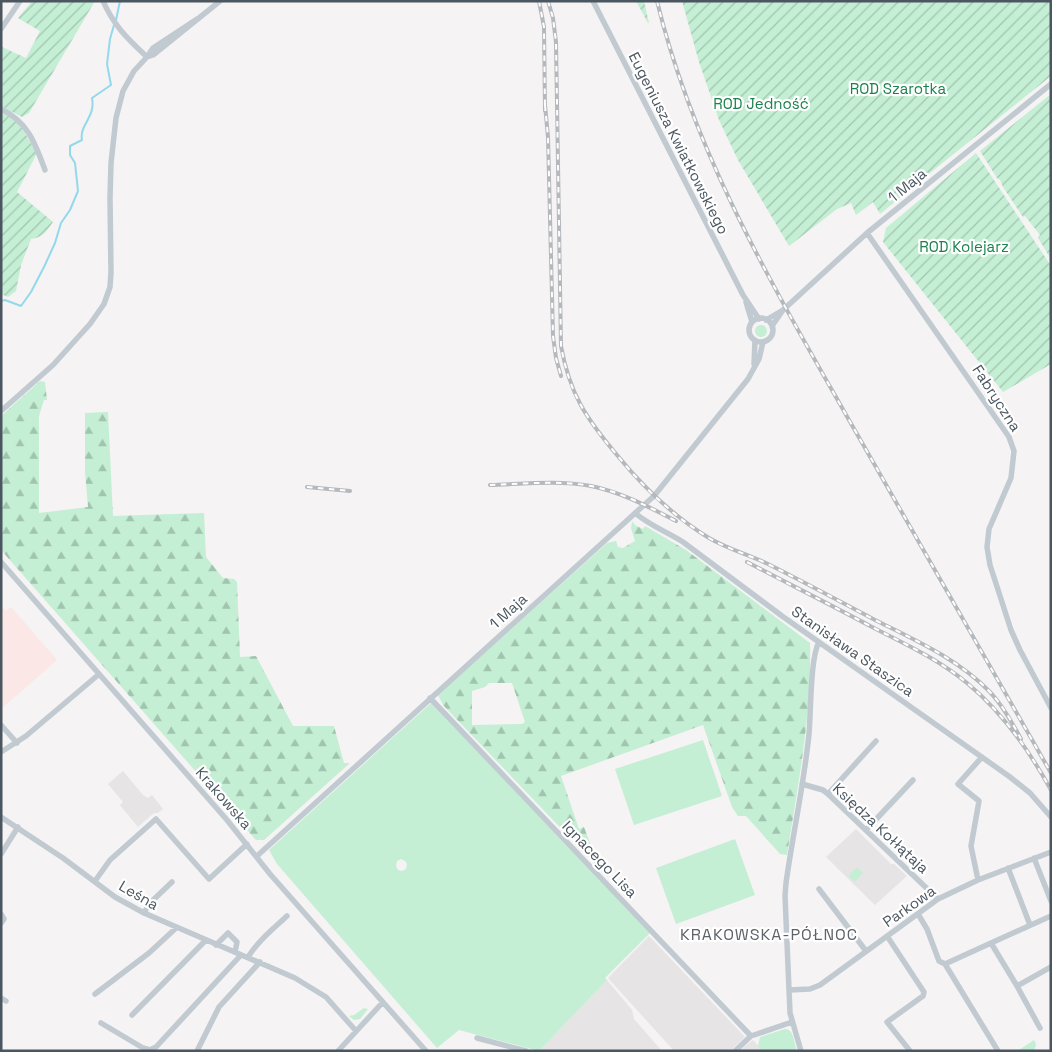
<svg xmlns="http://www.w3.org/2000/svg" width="1052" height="1052" viewBox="0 0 1052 1052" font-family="'Space Grotesk',sans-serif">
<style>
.education{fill:#e6e4e5}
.medical{fill:#fbe8e6}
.green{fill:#c4efd4;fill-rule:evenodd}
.forest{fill:url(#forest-firs);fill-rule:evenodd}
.garden{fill:url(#garden-furrows)}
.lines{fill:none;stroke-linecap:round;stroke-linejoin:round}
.stream{stroke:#93d9eb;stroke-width:2}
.minor{stroke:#c1cad1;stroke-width:5.5}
.rail-casing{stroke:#b5b8bc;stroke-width:4}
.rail{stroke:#fff;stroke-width:2;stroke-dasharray:5.5;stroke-linecap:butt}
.labels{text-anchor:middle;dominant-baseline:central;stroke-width:4.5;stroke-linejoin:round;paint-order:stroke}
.park-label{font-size:15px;fill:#1b824d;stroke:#fff}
.street-label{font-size:15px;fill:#4b5660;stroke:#fff}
.neighbourhood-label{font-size:16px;letter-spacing:1px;fill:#5f6367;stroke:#fff}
</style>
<defs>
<pattern id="forest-firs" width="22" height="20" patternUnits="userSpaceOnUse" patternTransform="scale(1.25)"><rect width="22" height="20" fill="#c4efd4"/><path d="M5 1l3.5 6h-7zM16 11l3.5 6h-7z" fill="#a1c4af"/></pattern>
<pattern id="garden-furrows" width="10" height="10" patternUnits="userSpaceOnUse" patternTransform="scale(1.25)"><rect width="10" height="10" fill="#c4efd4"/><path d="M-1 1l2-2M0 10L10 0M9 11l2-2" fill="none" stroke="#a1c4af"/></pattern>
</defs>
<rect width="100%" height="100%" fill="#f5f3f3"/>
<!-- education -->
<path class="education" d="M123,771L143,795L148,798L152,795L163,809L158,813H154L138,827L120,805L123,802L108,784Z
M856,829L891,864H894L907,876L875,905L826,857Z
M649,936L745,1037L730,1051H674L608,978Z
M607,980L632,1010L634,1019L662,1051H539Z
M753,1040L763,1051H740L743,1048Z"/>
<!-- medical -->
<path class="medical" d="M1,606L6,611L11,607L57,660L1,709Z"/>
<!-- green -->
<path class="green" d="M755 331a6 6 0 1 1 12 0a6 6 0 1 1-12 0Z
M431,703L650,933L605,978L607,980L539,1051L459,1030L437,1048L277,864L269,850ZM401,859L405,861L407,864L406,869L402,871L398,870L396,866L397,861Z
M703,740L722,796L634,825L615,769Z
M735,839L755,895L676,924L656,868Z
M857,867L863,873L855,882L848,876Z
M364,1008L368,1009L360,1019L354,1020L349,1016L354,1015Z
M785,1029C794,1029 794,1043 797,1051H763L758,1046L760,1037Z
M1034,1040L1036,1044L1035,1049L1032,1051H1020L1019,1050Z"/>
<!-- forest -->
<path class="forest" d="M40,381L45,382L47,400H44L39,416V513L88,507L85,472V413L108,412L113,516L204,513L206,557L223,578L234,579L237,582L240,657L256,656L293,726H334L344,763H350L264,840H256L1,550V416Z
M632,521L635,525L643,529L645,526L686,550L810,643C812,714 798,784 787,855L780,854L746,816H738L732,807L703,725L561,776L579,829L584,827L599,868L443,705L438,695L607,543L616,541L618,547L623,548L635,541L631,528ZM489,683H512L525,722L522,724L472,725V691L485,687Z"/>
<!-- garden -->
<path class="garden" d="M32,1H95L29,113L22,117L1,106V48L2,47L26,58L40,31L18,18Z
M636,1H644L649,23H648Z
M682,1H1051V76L910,189L909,188L905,191L906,193L880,214L873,202L856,215L851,203L837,209L789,246L738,160L719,120L699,62Z
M1051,94V259L1038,238L1040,235L1025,216L1023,217L1003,187L1000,180L997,178L980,151Z
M1,112L17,120L37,153L17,192L53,222C47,230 43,238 31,239L21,265L16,291L8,297L1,294Z
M976,153L1051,266V364L1003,392L883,242L886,228Z"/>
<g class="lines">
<!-- stream -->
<path class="stream" d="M116,20L120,1
M1,301L5,300L21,306L31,292L44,267L55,243L61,223L70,210L78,191L75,163L70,155V146L82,140C79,125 96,117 92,98L111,85L107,64L110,39L114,25"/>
<!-- minor -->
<path class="minor" d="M593,1L743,295L759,319
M197,19L153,48L147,57L153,55L220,1
M1,29L20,1
M1,109C28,122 35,143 45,170
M867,233L1009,437L1014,451L1011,478L989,529L987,547L990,565L1011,630L1020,650L1051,708
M746,302L752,322
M749 330a12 12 0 1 1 24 0a12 12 0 1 1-24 0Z
M766,320L783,310L867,233L1051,84
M772,326L783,310
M754,364L755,341
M1,411L53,365L90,324L104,304L110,287L111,272L110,198L111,163L116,118L123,91L134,71L147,57C127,38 114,26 103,1
M635,513C649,525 667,532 683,542L782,616L1010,777L1030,793L1051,817
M1,562L227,820L270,874L426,1051
M430,698L751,1036
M1,725L17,743
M1,752L26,736L98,675
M802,784L823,790L828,794L938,899
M828,794L876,741
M1,817L63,858L115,897L144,913L295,978L326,997L356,1031
M866,830L913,780
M1,854L18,827
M257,856L654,496L748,379L759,359L763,342
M1034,858L1051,901
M1008,868L1030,925
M978,880L971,846L979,801L958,784L982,757
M95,881L110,860L156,819L209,879L247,844
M819,889L866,951
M144,913L149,904L172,882
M1,914L4,919L1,923
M918,914L927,929L939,961L945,964L998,1051
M887,936L924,992L923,996L887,1022L910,1051
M991,943L1051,916
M216,945L228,933L237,942L235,952
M248,957C258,941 273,929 287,916
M945,964L991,943L1017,986L1040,1028
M1017,986L1051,967
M789,990L810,989L820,985L938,899L978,880L1051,852
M95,994L149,953L176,928
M1,998L6,1001
M132,1015L206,940
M101,1023L143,1048L150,1050L156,1047L241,955
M477,1038L526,1051
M197,1051L219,1007L260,962
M338,1051L383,1002
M735,1051L751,1036L792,1022
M801,1051L790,1013L785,896L786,883C793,833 804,784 809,734C811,713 810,658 819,642"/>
<!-- rail casing -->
<g class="rail-casing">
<path id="rail" d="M539,1L544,27L545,111
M548,1L553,18L556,42L561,346C570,395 586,418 617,455C644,488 673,516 709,538C728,549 749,555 768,564C804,582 839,601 875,620C915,640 958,659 990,692C1003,706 1012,722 1021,739
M657,1C693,150 770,281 845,413C914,533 982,653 1051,773
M545,105L548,137L553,336L556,358L561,376
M490,485C523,484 558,480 591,486C621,492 649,507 676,521
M307,487L350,491
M747,562C789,584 831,605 872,627C905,644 938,659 967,683C1002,712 1029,750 1051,790"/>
</g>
<!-- rail -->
<use href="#rail" class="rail"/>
</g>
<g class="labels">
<!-- park labels -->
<g class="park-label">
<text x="898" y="88">ROD Szarotka</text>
<text x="761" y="103">ROD Jedność</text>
<text x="964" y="246">ROD Kolejarz</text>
</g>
<!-- street labels -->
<g class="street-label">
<text transform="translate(679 143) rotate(63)">Eugeniusza Kwiatkowskiego</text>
<text transform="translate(907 185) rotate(-39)">1 Maja</text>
<text transform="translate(997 398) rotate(57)">Fabryczna</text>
<text transform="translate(508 611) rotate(-42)">1 Maja</text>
<text transform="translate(853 651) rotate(35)">Stanisława Staszica</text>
<text transform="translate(224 798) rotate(49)">Krakowska</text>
<text transform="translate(881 828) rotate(43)">Księdza Kołłątaja</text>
<text transform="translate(600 859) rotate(46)">Ignacego Lisa</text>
<text transform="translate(139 895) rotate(30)">Leśna</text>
<text transform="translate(909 906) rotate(-35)">Parkowa</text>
</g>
<!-- neighbourhood labels -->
<g class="neighbourhood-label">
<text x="769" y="934">KRAKOWSKA-PÓŁNOC</text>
</g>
</g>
<!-- border -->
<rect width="1052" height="1052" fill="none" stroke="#4b5660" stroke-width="5"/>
</svg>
